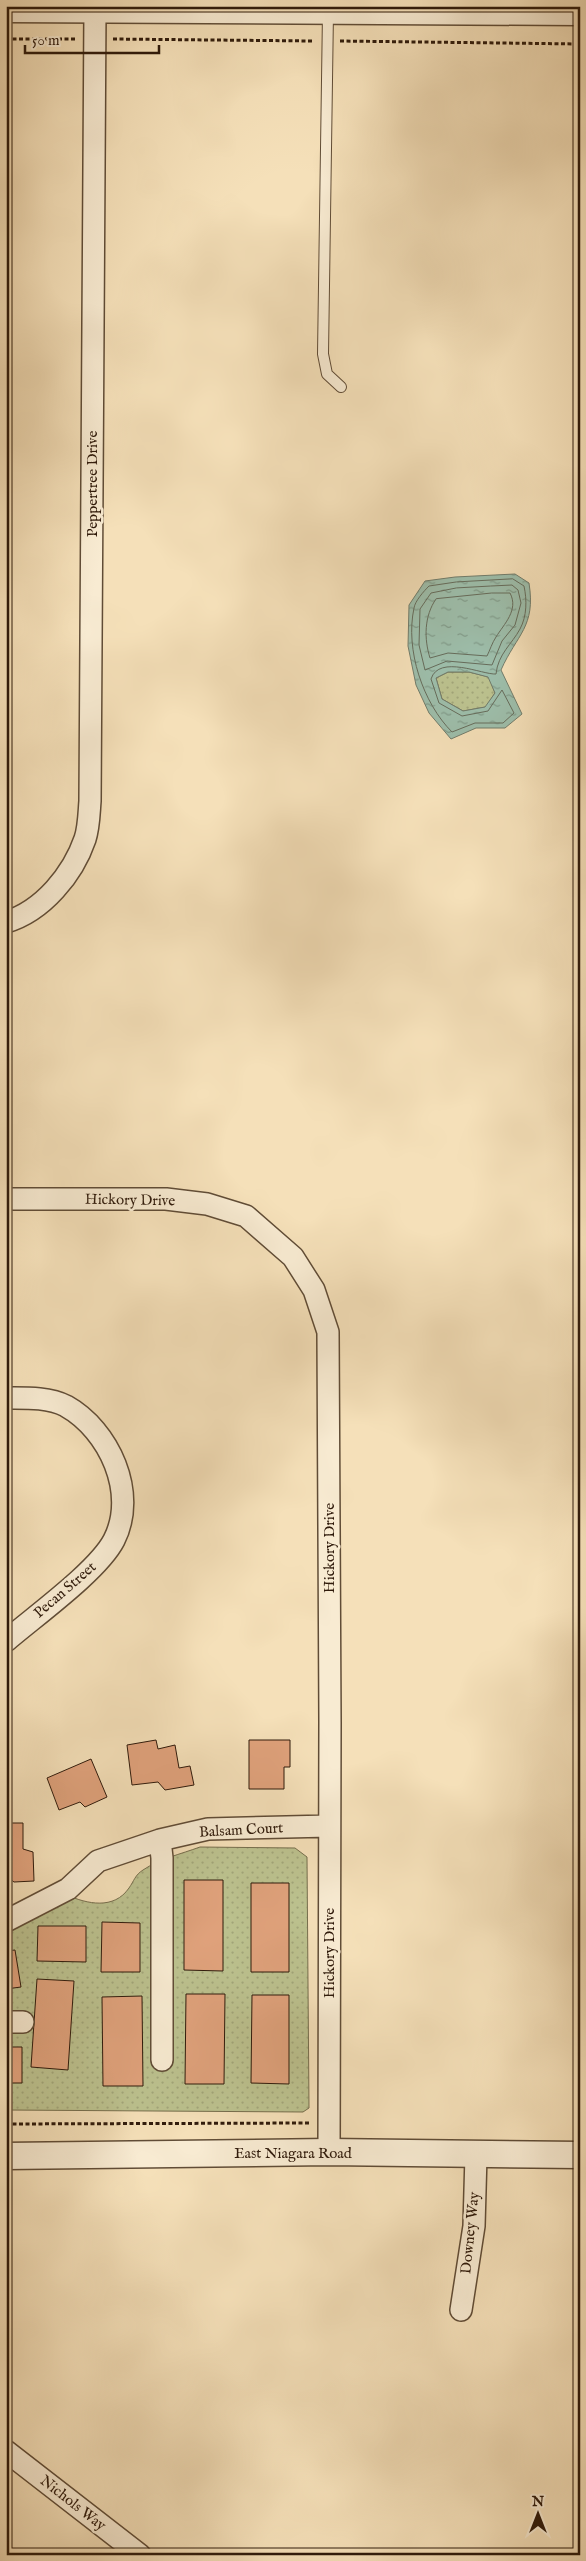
<svg xmlns="http://www.w3.org/2000/svg" width="586" height="2561" viewBox="0 0 586 2561" font-family="'IM FELL English',serif">
<style>
.grass{fill:url(#grass-dots);stroke:#766e4d}
.water{fill:url(#water-ripples);stroke:#717c6b;fill-rule:evenodd}
.lines{fill:none;stroke-linecap:round;stroke-linejoin:round}
.shore{stroke:#666c5b;stroke-width:1}
.building{fill:#e0a27c;stroke:#2f1a0b}
.service-casing{stroke:#604c36;stroke-width:12}
.minor-casing{stroke:#604c36;stroke-width:24}
.tertiary-casing{stroke:#604c36;stroke-width:29}
.path{stroke:#2f1a0b;stroke-width:3;stroke-dasharray:4 2.5;stroke-linecap:butt}
.service{stroke:#f8ebd2;stroke-width:10}
.minor{stroke:#f8ebd2;stroke-width:21}
.tertiary{stroke:#f8ebd2;stroke-width:26}
.labels{text-anchor:middle;dominant-baseline:central;stroke-width:5;stroke-linejoin:round;paint-order:stroke}
.street-label{font-size:15px;fill:#2f1a0b;stroke:#f8ebd2}
</style>
<defs>
<pattern id="grass-dots" width="8" height="8" patternUnits="userSpaceOnUse" patternTransform="scale(1.25)"><rect width="8" height="8" fill="#bcc28f"/><path d="M2 2h.1M6 6h.1" fill="none" stroke="#a2a67a" stroke-width="1.8" stroke-linecap="round"/></pattern>
<pattern id="water-ripples" width="26" height="14" patternUnits="userSpaceOnUse" patternTransform="scale(1.25)"><rect width="26" height="14" fill="#9dbeab"/><path d="M2 4q2-2 4 0t4 0M15 11q2-2 4 0t4 0" fill="none" stroke="#809a89"/></pattern>
</defs>
<rect width="100%" height="100%" fill="#f5e0b9"/>
<filter id="stains"><feTurbulence type="fractalNoise" baseFrequency=".004" numOctaves="4"/><feColorMatrix values="0 0 0 0 .2 0 0 0 0 .09 0 0 0 0 .02 0 0 0 .5 -.17"/></filter>
<radialGradient id="worn" r=".72"><stop offset=".6" stop-color="#630" stop-opacity="0"/><stop offset="1" stop-color="#630" stop-opacity=".3"/></radialGradient>
<!-- grass -->
<path class="grass" d="M448,672H469L489,677L495,693L486,707L463,711L442,699L436,678Z
M200,1847L295,1848L307,1857L309,2108L303,2112L6,2110V1928L67,1895C87,1904 114,1910 129,1888C134,1881 135,1875 143,1870C159,1859 181,1854 200,1847Z"/>
<!-- water -->
<path class="water" d="M515,574L529,583C536,627 517,634 501,670L522,714L505,728H476L451,739L429,713L416,685L408,646L409,605L425,581L455,577ZM448,672H469L488,677L495,693L485,707L463,711L442,699L436,678Z"/>
<g class="lines">
<!-- shore -->
<path class="shore" d="M513,579L524,586C527,600 527,616 520,629C512,644 498,654 496,674C483,675 439,654 431,679L439,703L462,716L488,711L502,690L514,713L503,723H475L452,732C423,703 405,650 414,608C415,601 424,591 429,586L456,582Z
M491,586L512,585L518,590L521,603L515,625L502,641L492,665L447,661L425,670L419,645L420,609L431,593L456,588Z
M492,593H510C519,610 504,624 496,637C492,643 490,650 487,656L448,653L430,658C424,639 424,616 436,599Z"/>
</g>
<!-- building -->
<path class="building" d="M156,1740L158,1749L175,1745L179,1768L190,1766L194,1785L165,1790L158,1782L132,1785L127,1745Z
M249,1740H290V1767H284V1789H249Z
M91,1759L107,1797L85,1807L80,1802L59,1810L47,1778Z
M6,1823H23V1849L33,1852L34,1881L14,1882L6,1876Z
M184,1880H223V1971L184,1970Z
M251,1883H289V1972H251Z
M102,1922L140,1923V1972H101Z
M38,1926H86V1962L37,1961Z
M15,1950L21,1987L6,1989V1951Z
M37,1979L74,1981L68,2070L31,2067Z
M186,1994H225L224,2084H185Z
M252,1995H289V2084L251,2083Z
M142,1996L143,2086H103L102,1997Z
M6,2047H22V2083H6Z"/>
<g class="lines">
<!-- service casing -->
<g class="service-casing">
<path id="service" d="M328,12L323,354L327,374L341,387"/>
</g>
<!-- minor casing -->
<g class="minor-casing">
<path id="minor" d="M6,922C43,911 73,874 85,839C89,827 89,813 90,801L95,9
M6,1199H166L207,1204L246,1216L293,1257L314,1290L328,1332L330,1722L329,2152
M6,1398C25,1398 49,1397 66,1406C109,1430 138,1493 114,1540C98,1571 35,1616 6,1641
M160,1840L162,1858V2060
M6,1921L68,1889L98,1861L160,1840L208,1829L329,1826
M6,2022H23
M461,2310L474,2226L476,2155
M6,2451L140,2555"/>
</g>
<!-- tertiary casing -->
<g class="tertiary-casing">
<path id="tertiary" d="M6,9L580,12
M6,2156L329,2152L580,2155"/>
</g>
<!-- path -->
<path class="path" d="M6,39H77
M113,39L314,41
M340,41L580,44
M6,2124L309,2123"/>
<!-- service -->
<use href="#service" class="service"/>
<!-- minor -->
<use href="#minor" class="minor"/>
<!-- tertiary -->
<use href="#tertiary" class="tertiary"/>
</g>
<g class="labels">
<!-- street labels -->
<g class="street-label">
<text transform="translate(92 484) rotate(-90)">Peppertree Drive</text>
<text transform="translate(130 1200) rotate(1)">Hickory Drive</text>
<text transform="translate(329 1548) rotate(-90)">Hickory Drive</text>
<text transform="translate(65 1590) rotate(-41)">Pecan Street</text>
<text transform="translate(241 1830) rotate(-3)">Balsam Court</text>
<text transform="translate(329 1953) rotate(-90)">Hickory Drive</text>
<text x="293" y="2153">East Niagara Road</text>
<text transform="translate(470 2233) rotate(-84)">Downey Way</text>
<text transform="translate(73 2503) rotate(38)">Nichols Way</text>
</g>
</g>
<!-- margin -->
<rect width="586" height="2561" fill="none" stroke="#f5e0b9" stroke-width="25"/>
<rect x="8" y="8" width="571" height="2546" fill="none" stroke="#2f1a0b" stroke-width="2.5"/>
<rect x="12" y="12" width="561" height="2536" fill="none" stroke="#2f1a0b"/>
<!-- north arrow -->
<g transform="translate(538 2514)" stroke="#f8ebd2" stroke-width="4" paint-order="stroke">
<path d="M0-4L9 19L0 12L-9 19Z" fill="#2f1a0b"/>
<text y="-8" font-size="14" font-weight="bold" text-anchor="middle" fill="#2f1a0b">N</text>
</g>
<!-- scale -->
<path d="M25 45v8h134v-8" fill="none" stroke="#2f1a0b" stroke-width="2.5"/>
<text x="32" y="45" font-size="15" fill="#2f1a0b" stroke="#f8ebd2" stroke-width="4" paint-order="stroke">50 m</text>
<rect width="100%" height="100%" filter="url(#stains)"/>
<rect width="100%" height="100%" fill="url(#worn)"/>
</svg>
